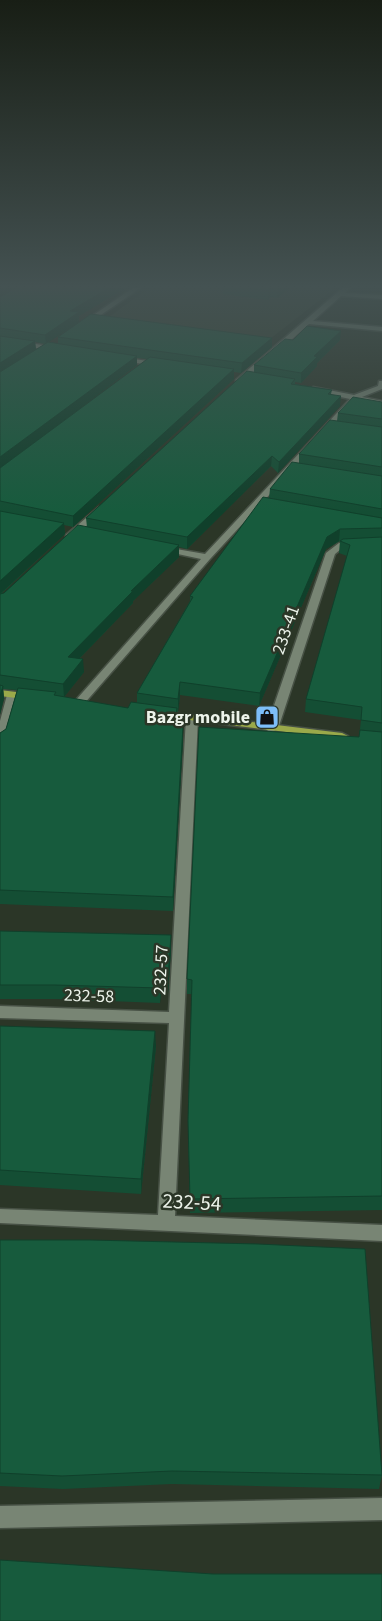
<svg xmlns="http://www.w3.org/2000/svg" width="382" height="1621" viewBox="0 0 382 1621" font-family="'Source Sans 3',sans-serif">
<style>
.built{fill:#364331}
.lines{fill:none;stroke-linecap:round;stroke-linejoin:round}
.minor-casing{stroke:#475145;stroke-width:3}
.major-casing{stroke:#475145;stroke-width:3}
.minor{fill:#788574;fill-rule:evenodd}
.major{fill:#9aa94a;fill-rule:evenodd}
.wall{fill:#144e34;fill-rule:evenodd}
.shaded-wall{fill:#10402b}
.building{fill:#175b3d;stroke:#10402b}
.labels{text-anchor:middle;dominant-baseline:central;stroke-width:5;stroke-linejoin:round;paint-order:stroke}
.street-label{font-size:18px;fill:#edf4eb;stroke:#2b3627}
.poi-label{font-size:18px;font-weight:bold;fill:#edf4eb;stroke:#2b3627;text-anchor:end}
.near-street-label{font-size:21px;fill:#edf4eb;stroke:#2b3627}
</style>
<rect width="100%" height="100%" fill="#2b3627"/>
<!-- built -->
<path class="built" d="M154,285H339L270,339L110,316Z"/>
<g class="lines">
<!-- minor casing -->
<g class="minor-casing">
<path id="minor" d="M137,285H145L86,325H82V323Z
M346,285H353L345,293L382,295V299L341,296L313,321L382,327V331L309,324L242,384H236V380Z
M0,339L57,347L60,349L57,351L0,343Z
M121,357L161,363L165,365L161,367L119,360L118,359Z
M379,381H382V389L362,397L382,401V405L357,400L210,559L83,705H75L73,703L75,701L201,559L159,550V546L205,554L350,399L313,391V387L354,395L378,386Z
M99,507L103,510L102,512L72,539H66V535Z
M382,541V547L341,549L335,554L278,729L272,732L268,731L266,729L326,553L339,543Z
M13,692L19,695L6,742L0,745V721L7,695Z
M192,715L198,718L175,1216L382,1225V1241L0,1223V1209L158,1215L169,1023L0,1018V1006L169,1012L186,718Z
M382,1498V1520L0,1528V1506Z"/>
</g>
<!-- major casing -->
<g class="major-casing">
<path id="major" d="M0,690L32,694L38,697L32,700L0,696Z
M161,711L342,733L348,736L342,739L157,716L155,714Z"/>
</g>
<!-- minor -->
<use href="#minor" class="minor"/>
<!-- major -->
<use href="#major" class="major"/>
</g>
<!-- wall -->
<path class="wall" d="M0,285H130L79,316V322L48,342L58,344V337L272,347L241,373L234,372V379L73,527L64,525L65,534L1,594L4,593L87,527L86,518L254,372V365L293,340H340L317,363V366L301,383L295,382V384L332,390L331,394L340,406L278,473L271,466L187,549L179,547V557L133,601V603L79,659L84,672L64,697L56,696L128,708L137,703V693L190,601V596L269,498L270,489L299,463V454L337,421L338,413L382,402V1210L190,1213L188,1121L192,994H187V979L359,737L361,720L305,712L306,699L347,556L339,553L340,541L326,549L259,706L180,695L178,712H177V726H183V739L173,911L0,904V733L6,729L17,690L3,689L4,698L0,714ZM35,342L45,344L36,350ZM137,358L148,359L40,438L137,365Z
M223,285H294L277,298L270,297L268,300L223,294Z
M0,931L171,949L168,993L161,992L160,1003L56,999H0Z
M0,1026L156,1046L141,1194L0,1185Z
M0,1240L382,1475L379,1489L172,1484L63,1489L0,1486Z"/>
<!-- shaded-wall -->
<path class="shaded-wall" d="M6,285H22L0,298V289Z
M114,285H130L79,316V322L46,344L45,335L70,311Z
M282,285H294L277,298V289Z
M271,288L270,297L268,300V291Z
M341,331L340,340L317,363V366L301,383V373L314,356Z
M272,338V347L241,373L242,363Z
M35,341L36,350L0,374V363Z
M137,356V365L0,469V457Z
M234,369V379L73,527V516Z
M341,396L340,406L278,473L279,462Z
M272,456L271,466L187,549V537Z
M64,523L65,534L0,594V581Z
M340,529L339,541L326,549L259,706L260,693L327,537Z
M179,545V557L133,601V603L69,669L68,657L131,591Z
M83,659L84,672L64,697L63,684Z
M180,682V695L178,712V699Z
M3,686L4,698L0,714V696Z
M177,708V721L175,739V726Z
M183,726V739L173,911V897Z
M171,935V949L168,993V978Z
M161,978V992L160,1003V988Z
M155,1031L156,1046L141,1194V1179Z"/>
<!-- building -->
<path class="building" d="M0,285H6L0,289Z
M21,285H114L70,311L79,312L45,335L0,328V297Z
M227,285H282L277,289L271,288L268,291Z
M91,314L272,338L242,363L58,337Z
M307,326L341,331L314,356L317,357L301,373L254,365L285,339L293,340Z
M0,336L35,341L0,363Z
M48,342L137,356L0,457V372Z
M150,357L234,369L73,516L0,501V468Z
M247,371L295,379L291,384L332,390L328,394L341,396L279,462L272,456L187,537L86,518Z
M353,397L382,402V419L338,413Z
M330,420L382,427V467L299,454Z
M292,462L382,476V509L270,489Z
M263,497L382,518V528L340,529L327,537L260,693L180,682L178,699L137,693L193,597L190,596Z
M0,511L64,523L0,581Z
M78,525L179,545L131,591H133L68,657L83,659L63,684L0,675V594L4,593Z
M382,537V723L361,720L362,707L306,699L350,545L340,541L343,539Z
M0,685L3,686L0,696Z
M18,688L56,692L54,695L128,708L131,702L177,708L175,726H183L173,897L0,890V733L6,729Z
M199,727L359,737L360,730L382,732V1196L190,1199L188,1121L192,980L187,979Z
M0,931L171,935L168,978H161L160,988L55,985H0Z
M0,1026L155,1031L141,1179L0,1170Z
M0,1240H90L258,1244L365,1249L382,1475L172,1471L62,1476L0,1473Z
M0,1560L213,1574H382V1621H0Z"/>
<!-- sky -->
<linearGradient id="sky" x2="0" y2="1"><stop stop-color="#181e15"/><stop offset="0.56" stop-color="#445252"/><stop offset="1" stop-color="#445252" stop-opacity="0"/></linearGradient>
<rect width="382" height="512" fill="url(#sky)"/>
<!-- icons -->
<defs>
<g id="shop-square" transform="scale(1.25)"><rect x="-9" y="-9" width="18" height="18" rx="4" fill="#7dbef9" stroke="#2b3627"/><path d="M-5-2.5h2.3a2.7 3.5 0 0 1 5.4 0H5L5.5 6h-11ZM-1.5-2.5h3a1.5 2.3 0 0 0-3 0Z" fill="#111"/></g>
</defs>
<g fill-rule="evenodd">
<use href="#shop-square" x="267" y="717"/>
</g>
<g class="labels">
<!-- street labels -->
<g class="street-label">
<text transform="translate(286 630) rotate(-71)">233-41</text>
<text transform="translate(161 970) rotate(-87)">232-57</text>
<text transform="translate(89 996) rotate(2)">232-58</text>
</g>
<!-- poi labels -->
<g class="poi-label">
<text x="250" y="717">Bazgr mobile</text>
</g>
<!-- near-street labels -->
<g class="near-street-label">
<text transform="translate(192 1202) rotate(3)">232-54</text>
</g>
</g>
</svg>
